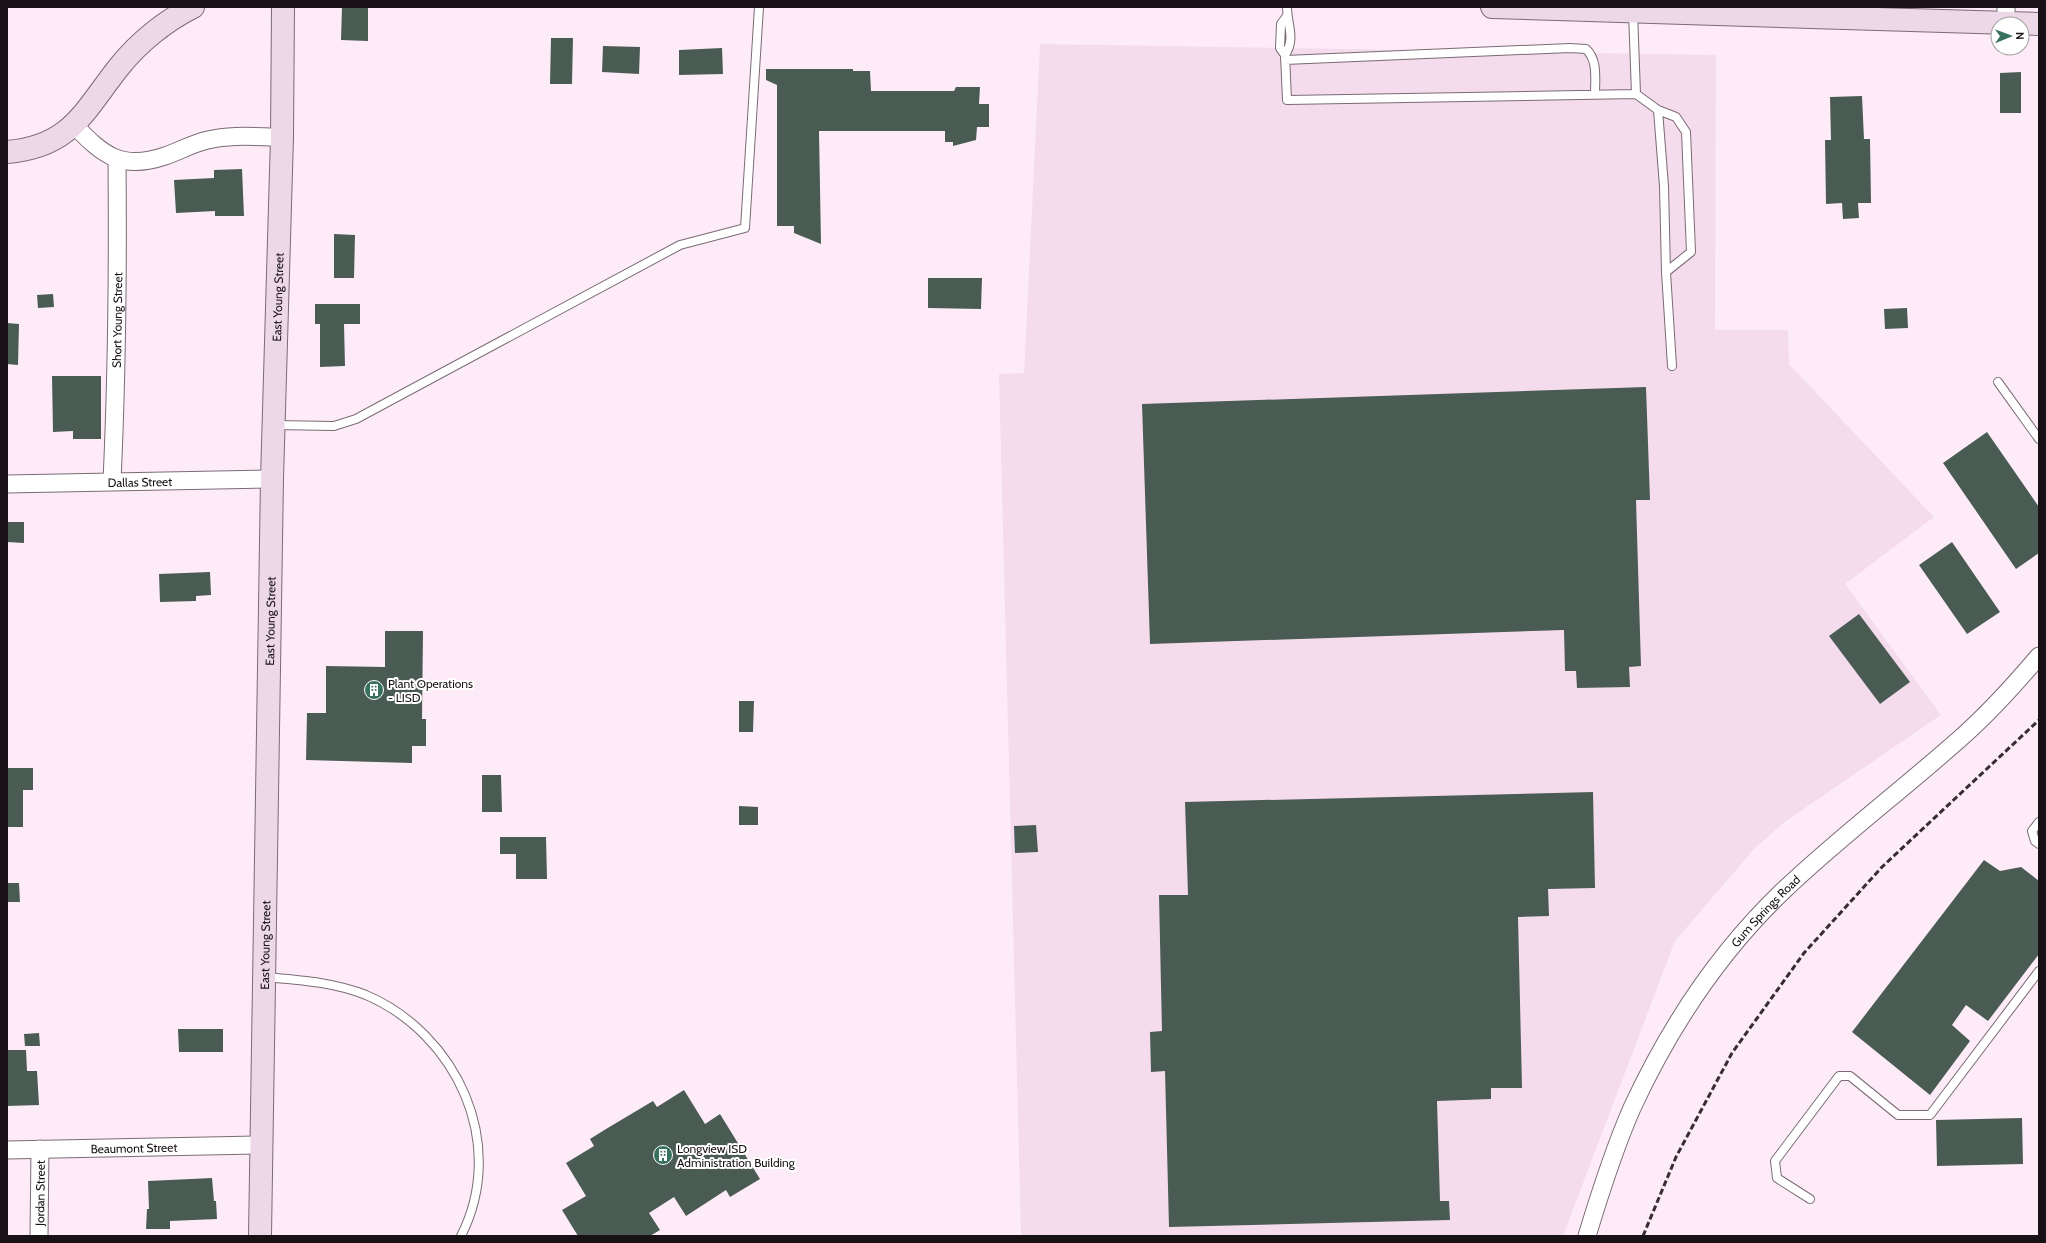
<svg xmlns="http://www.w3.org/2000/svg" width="2046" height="1243" viewBox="0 0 2046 1243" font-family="Cabin,sans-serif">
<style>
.built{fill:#f5dced}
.building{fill:#4a5b54}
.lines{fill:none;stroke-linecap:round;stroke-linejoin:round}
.lane-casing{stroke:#7a6b75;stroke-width:10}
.street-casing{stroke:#7a6b75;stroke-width:19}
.secondary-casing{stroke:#7a6b75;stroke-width:24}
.lane{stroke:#fff;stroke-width:8}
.street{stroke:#fff;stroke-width:17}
.secondary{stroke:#edd8e7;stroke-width:22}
.rail{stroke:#352d32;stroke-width:3;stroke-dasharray:6 3;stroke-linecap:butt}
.labels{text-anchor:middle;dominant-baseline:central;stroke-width:4;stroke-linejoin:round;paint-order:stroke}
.street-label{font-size:12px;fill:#181216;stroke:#fff}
.poi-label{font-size:12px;fill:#181216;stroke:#fff;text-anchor:start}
</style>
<rect width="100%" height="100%" fill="#fdecf7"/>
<!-- built -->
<path class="built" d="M1040,44L1716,55L1715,330H1788L1789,364L1934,517L1845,584L1941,715L1786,821L1755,848L1675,941L1563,1236H1021L999,374L1024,373Z"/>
<!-- building -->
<path class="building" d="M342,7H368V41L341,40Z
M551,38H573L572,84H550Z
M603,46L640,47L639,74L602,72Z
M722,48L723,74L679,75V50Z
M766,69H853V71H870L871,91H954L956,87H980L979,104H989V127H977L976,140L953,146V142H945V131H819L821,244L794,233V226H777V85L766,80Z
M2021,72V113H2000V73Z
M1862,96L1864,139H1870L1871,203H1858L1859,218L1843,219L1842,203L1826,204L1825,140H1831L1830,97Z
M242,169L244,216H215V211L176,213L174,180L214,178V170Z
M334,234L355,235L354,278H334Z
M928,278H982L981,309L928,308Z
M53,294L54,307L38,308L37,295Z
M315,304H360V324H344L345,366L320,367V324H315Z
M1907,308L1908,328L1885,329L1884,309Z
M7,323L19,324L18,365L7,364Z
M52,376H101V439H73V431L53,432Z
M1646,387L1650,500H1636L1641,666L1629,667L1630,687L1577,688L1576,671H1565L1564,630L1150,644L1142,404Z
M1987,432L2039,507V553L2016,569L1943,463Z
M7,522H24V543L7,542Z
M1952,542L2000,612L1967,634L1919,565Z
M210,572L211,595L196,596V601L160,602L159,574Z
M1859,614L1910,682L1880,704L1829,636Z
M385,631H423L422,719H426V746H412V763L306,760L307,713H326V666L385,667Z
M739,701H754L753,732H739Z
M7,768H33V790H23V827H7Z
M482,775H501L502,812H482Z
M1593,792L1595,888L1548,889L1549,916L1518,917L1522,1088H1491V1099L1437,1101L1440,1201H1449L1450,1220L1169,1227L1165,1071L1151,1072L1150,1032L1162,1031L1159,895H1188L1185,802Z
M739,806L758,807V825H739Z
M1036,825L1038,852L1015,853L1014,826Z
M500,837H546L547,879H516V854H500Z
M1984,860L2000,871L2021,867L2039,881V954L1988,1021L1966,1005L1952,1025L1970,1041L1930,1095L1852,1032Z
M7,883H19L20,902H7Z
M178,1029H223V1052H179Z
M39,1033L40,1046H25L24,1034Z
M7,1050H26L27,1071H37L39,1105L7,1106Z
M684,1090L705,1124L720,1114L760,1179L730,1197L726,1190L686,1216L674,1197L649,1213L660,1230L650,1236H578L562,1210L586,1196L566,1163L594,1146L590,1139L606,1129L653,1101L657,1107Z
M2022,1118L2023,1164L1937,1166L1936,1120Z
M212,1178L214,1201H216L217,1219L170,1221V1229H146L147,1209H149L148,1181Z"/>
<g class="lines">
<!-- lane casing -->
<g class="lane-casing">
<path id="lane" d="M1287,16L1281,24L1280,48L1285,55L1287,100L1636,94L1633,12
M1285,55C1296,38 1287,25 1287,7
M1285,60L1570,48L1586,49C1598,60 1595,79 1595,94
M1636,94L1658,110L1664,186L1666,272L1672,366
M1658,110L1676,117L1686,132L1691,252L1666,272
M1998,382L2039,439
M274,425L334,426L356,419L680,245L745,228L759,7
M2039,822L2032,831L2035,841L2039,844
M265,977C299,980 333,982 366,995C457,1034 508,1144 461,1236
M1810,1199L1777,1178L1775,1161L1839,1076H1850L1898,1115H1930L2039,971"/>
</g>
<!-- street casing -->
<g class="street-casing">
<g id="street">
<path d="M2006,7V23"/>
<path d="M74,125C103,155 121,171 165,156C180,151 193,143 208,140C232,134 258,137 282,137"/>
<path id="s1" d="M112,481C117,373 118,266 117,159"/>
<path id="s2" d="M7,484L272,479"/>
<path id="s3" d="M7,1150L261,1145"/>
<path id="s4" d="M39,1236L40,1149"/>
<path id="s5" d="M1587,1236C1600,1193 1614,1149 1632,1108C1669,1028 1720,951 1784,890C1842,835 1905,788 1964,735C1991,711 2016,683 2039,656"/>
</g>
</g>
<!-- secondary casing -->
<g class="secondary-casing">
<g id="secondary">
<path d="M1492,7L2039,24"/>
<path d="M7,152C71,147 84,111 119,67C138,43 165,21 193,7"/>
<path id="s6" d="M260,1236L272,479L282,137L283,7"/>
</g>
</g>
<!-- lane -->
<use href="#lane" class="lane"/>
<!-- street -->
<use href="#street" class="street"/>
<!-- secondary -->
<use href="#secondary" class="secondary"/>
<!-- rail -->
<path class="rail" d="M1643,1236L1676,1157L1732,1053L1804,953L1882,867L2039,720"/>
</g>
<!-- icons -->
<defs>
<g id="building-disc" transform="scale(1)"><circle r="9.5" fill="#36725d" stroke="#fff"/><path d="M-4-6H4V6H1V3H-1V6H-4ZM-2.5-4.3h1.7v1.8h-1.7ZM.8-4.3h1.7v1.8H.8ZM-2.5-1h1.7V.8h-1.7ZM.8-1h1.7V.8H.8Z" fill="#fff"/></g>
</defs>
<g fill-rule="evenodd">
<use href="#building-disc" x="374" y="690"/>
<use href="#building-disc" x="663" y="1155"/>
</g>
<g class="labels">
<!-- street labels -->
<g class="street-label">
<text stroke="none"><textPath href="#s6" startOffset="939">East Young Street</textPath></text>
<text stroke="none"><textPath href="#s1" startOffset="161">Short Young Street</textPath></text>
<text stroke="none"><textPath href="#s2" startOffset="133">Dallas Street</textPath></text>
<text stroke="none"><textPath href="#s6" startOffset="615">East Young Street</textPath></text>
<text stroke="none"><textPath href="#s5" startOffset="375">Gum Springs Road</textPath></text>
<text stroke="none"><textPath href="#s6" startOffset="291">East Young Street</textPath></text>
<text stroke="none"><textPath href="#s3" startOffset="127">Beaumont Street</textPath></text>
<text stroke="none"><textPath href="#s4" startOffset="43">Jordan Street</textPath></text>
</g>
<!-- poi labels -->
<g class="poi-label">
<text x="388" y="683">Plant Operations<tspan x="388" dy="14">- LISD</tspan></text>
<text x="677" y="1148">Longview ISD<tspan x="677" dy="14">Administration Building</tspan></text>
</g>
</g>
<!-- border -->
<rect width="2046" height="1243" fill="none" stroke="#181216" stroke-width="16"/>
<!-- north arrow -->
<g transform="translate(2010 36) rotate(89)"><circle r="19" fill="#ffffff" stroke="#a3a0a2"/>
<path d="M0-3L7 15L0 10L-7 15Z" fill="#36725d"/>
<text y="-6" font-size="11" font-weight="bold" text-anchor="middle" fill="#181216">N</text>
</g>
</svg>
